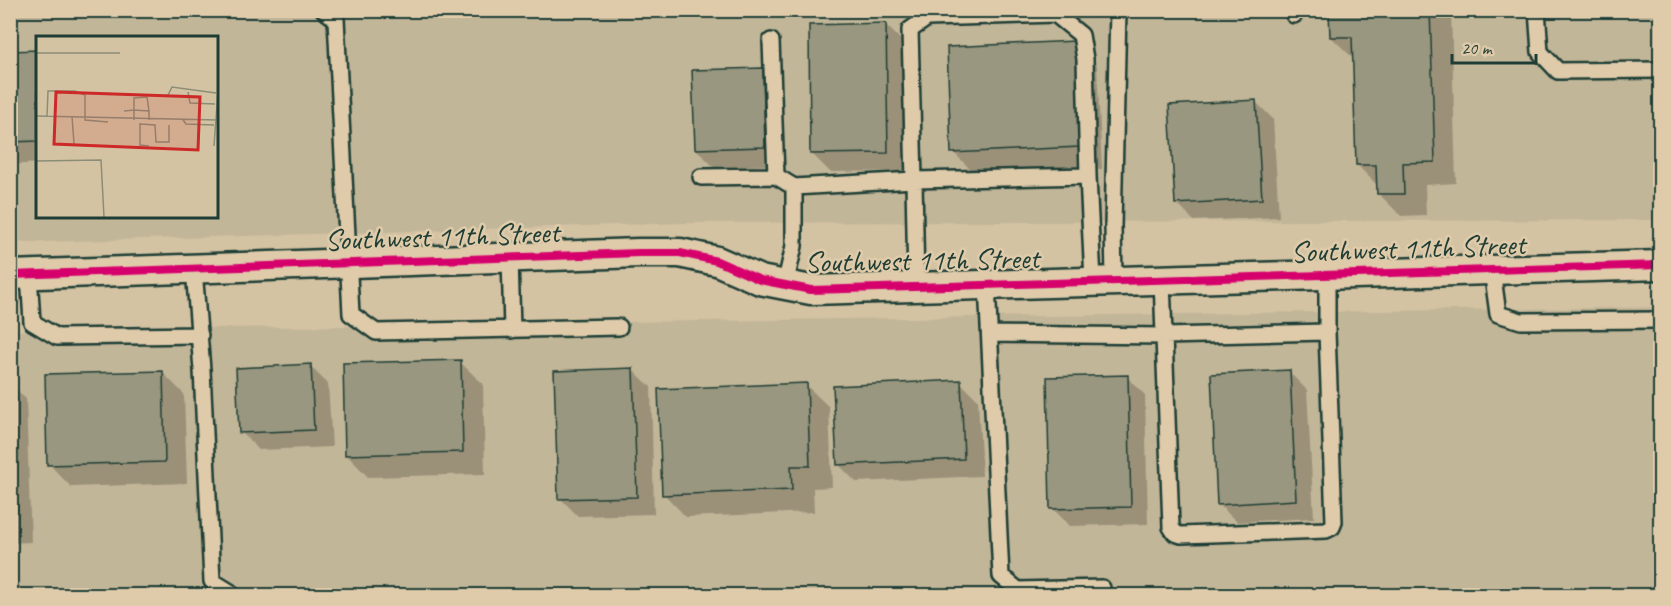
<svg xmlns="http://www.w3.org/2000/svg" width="1671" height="606" viewBox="0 0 1671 606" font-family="Caveat,sans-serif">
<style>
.built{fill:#c2b698;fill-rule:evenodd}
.shadow{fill:#0003}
.building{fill:#99977f;stroke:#1f3d34;stroke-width:1.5}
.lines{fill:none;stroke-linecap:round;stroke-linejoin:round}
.lane-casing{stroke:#1f3d34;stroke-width:20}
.street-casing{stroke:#1f3d34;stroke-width:33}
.lane{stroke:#dfcbaa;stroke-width:15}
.street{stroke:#dfcbaa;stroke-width:28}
.cycleway-casing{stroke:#dfcbaa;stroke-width:11}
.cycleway{stroke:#d6006c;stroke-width:8}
.labels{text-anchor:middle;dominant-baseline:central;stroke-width:5;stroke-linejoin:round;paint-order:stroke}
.street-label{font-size:30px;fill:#1f3d34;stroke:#dfcbaa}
.inset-road{fill:none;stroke:#8c8d77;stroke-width:1.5}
.view{fill:#cd2929;fill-opacity:0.15;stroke:#cd2929;stroke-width:3}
.inset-edge{fill:none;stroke:#1f3d34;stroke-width:3}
</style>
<rect width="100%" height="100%" fill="#d4c3a3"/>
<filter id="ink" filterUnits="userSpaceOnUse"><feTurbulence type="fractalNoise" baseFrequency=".0167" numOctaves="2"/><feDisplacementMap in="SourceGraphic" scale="12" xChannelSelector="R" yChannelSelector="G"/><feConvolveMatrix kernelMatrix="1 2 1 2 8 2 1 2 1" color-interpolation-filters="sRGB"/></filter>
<g filter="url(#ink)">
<!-- built -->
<path class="built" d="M10,11H1660V220L687,223L11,243ZM38,38H216V216H38Z
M1660,307V595H11L10,331Z"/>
<!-- shadow -->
<path class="shadow" d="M1331,10H1451L1456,183L1425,185L1426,215L1401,216L1379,194L1378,186L1357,165L1354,59L1331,37Z
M886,25L904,43L905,171L830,172L812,154Z
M1075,43L1097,65L1102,169L975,174L953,152Z
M38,52V163L10,165V53Z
M762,69L780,87L783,165L714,167L696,149Z
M1255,101L1273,119L1279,217L1194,221L1176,203Z
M460,362L483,384L485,474L368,477L346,454Z
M310,366L328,384L332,447L259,450L241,432Z
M632,369L651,387L654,514L578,516L560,498Z
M162,372L184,394L187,483L71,487L49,464Z
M1289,372L1307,390L1314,518L1237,522L1218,504Z
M1127,377L1145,395L1148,524L1070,526L1052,508Z
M960,382L978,400L982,476L856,482L838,464Z
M10,383L26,399L31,542L10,543Z
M806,385L829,407L832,487L813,488L814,512L686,517L664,494Z"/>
<!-- building -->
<path class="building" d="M1329,10H1430L1435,162L1403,163L1404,194H1377L1376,165H1356L1352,37H1330Z
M886,23L888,153L810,154L809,25Z
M1076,41L1080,147L951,153L947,47Z
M38,50V141L10,142V51Z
M763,68L765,147L695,149L692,70Z
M1256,100L1262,199L1175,204L1169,105Z
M461,360L463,452L345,455L343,363Z
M311,364L314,430L239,433L236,368Z
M633,368L637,497L558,499L554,371Z
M1290,370L1296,500L1217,505L1211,374Z
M163,371L165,462L47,465L45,374Z
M1128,375L1131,507L1050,509L1047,377Z
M961,380L964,459L837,465L833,386Z
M807,383L810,466H791L792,490L662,495L658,389Z"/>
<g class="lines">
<!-- lane casing -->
<g class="lane-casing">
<path id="lane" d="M324,10L336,19L351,314L376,332L619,327
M1294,10V15
M1537,10L1540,52L1558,71L1660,70
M771,41L776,176
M1088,176L1085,59L1081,35L1055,14L927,18L910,30L914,180L1088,176L1093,281
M701,177L776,176L794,187V246L785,285
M794,187L914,180L916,286
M510,257L512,330
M194,269L202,370L212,581L230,592
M1492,270L1498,314L1521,321L1660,320
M29,274L32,322L57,337L200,335
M1162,279L1164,336L1327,332V275
M1114,281L1113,226L1118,10
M987,284L1001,576L1018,590L1102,588
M990,334L1164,336L1171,527L1175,533L1181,535L1326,530L1332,527L1334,522L1327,332"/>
</g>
<!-- street casing -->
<g class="street-casing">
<path id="street" d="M10,275L639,253H680L717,261L760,280L811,290L1660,265"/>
</g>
<!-- lane -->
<use href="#lane" class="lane"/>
<!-- street -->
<use href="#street" class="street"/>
<!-- cycleway casing -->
<g class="cycleway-casing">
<path id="cycleway" d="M10,275L639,253H680L717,261L760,280L811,290L1660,265"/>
</g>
<!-- cycleway -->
<use href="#cycleway" class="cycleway"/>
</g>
</g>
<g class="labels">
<!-- street labels -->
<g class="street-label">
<text transform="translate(442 236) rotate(-2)">Southwest 11th Street</text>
<text transform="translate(1408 248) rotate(-2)">Southwest 11th Street</text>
<text transform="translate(922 260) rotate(-1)">Southwest 11th Street</text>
</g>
</g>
<!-- overview -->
<g transform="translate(36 36)">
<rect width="182" height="182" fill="#d4c3a3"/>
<path class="inset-road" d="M0,17H84M152,56L154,67L179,68M131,61L136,51L180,57M88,75L98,74V84M113,75L111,61L98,62V74L113,75V84M0,80L182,84M11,80L12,55H39L49,59V84L72,86M36,80L38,108M147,84L150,88L178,89M104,87V109L113,110M104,88L119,89L120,106H133V89M178,110L182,55M0,125L65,124L68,181"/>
<path class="view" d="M20,56L164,61L162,114L18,108Z"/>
<rect width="182" height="182" class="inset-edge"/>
</g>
<!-- margin -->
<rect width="1671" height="606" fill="none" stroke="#dfcbaa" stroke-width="36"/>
<rect x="18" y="18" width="1635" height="570" fill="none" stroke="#1f3d34" stroke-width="2" filter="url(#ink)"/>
<!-- scale -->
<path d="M1452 54v9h84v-9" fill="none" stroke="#1f3d34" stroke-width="3"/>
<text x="1461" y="54" font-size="18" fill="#1f3d34" stroke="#dfcbaa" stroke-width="4.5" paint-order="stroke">20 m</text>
</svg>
